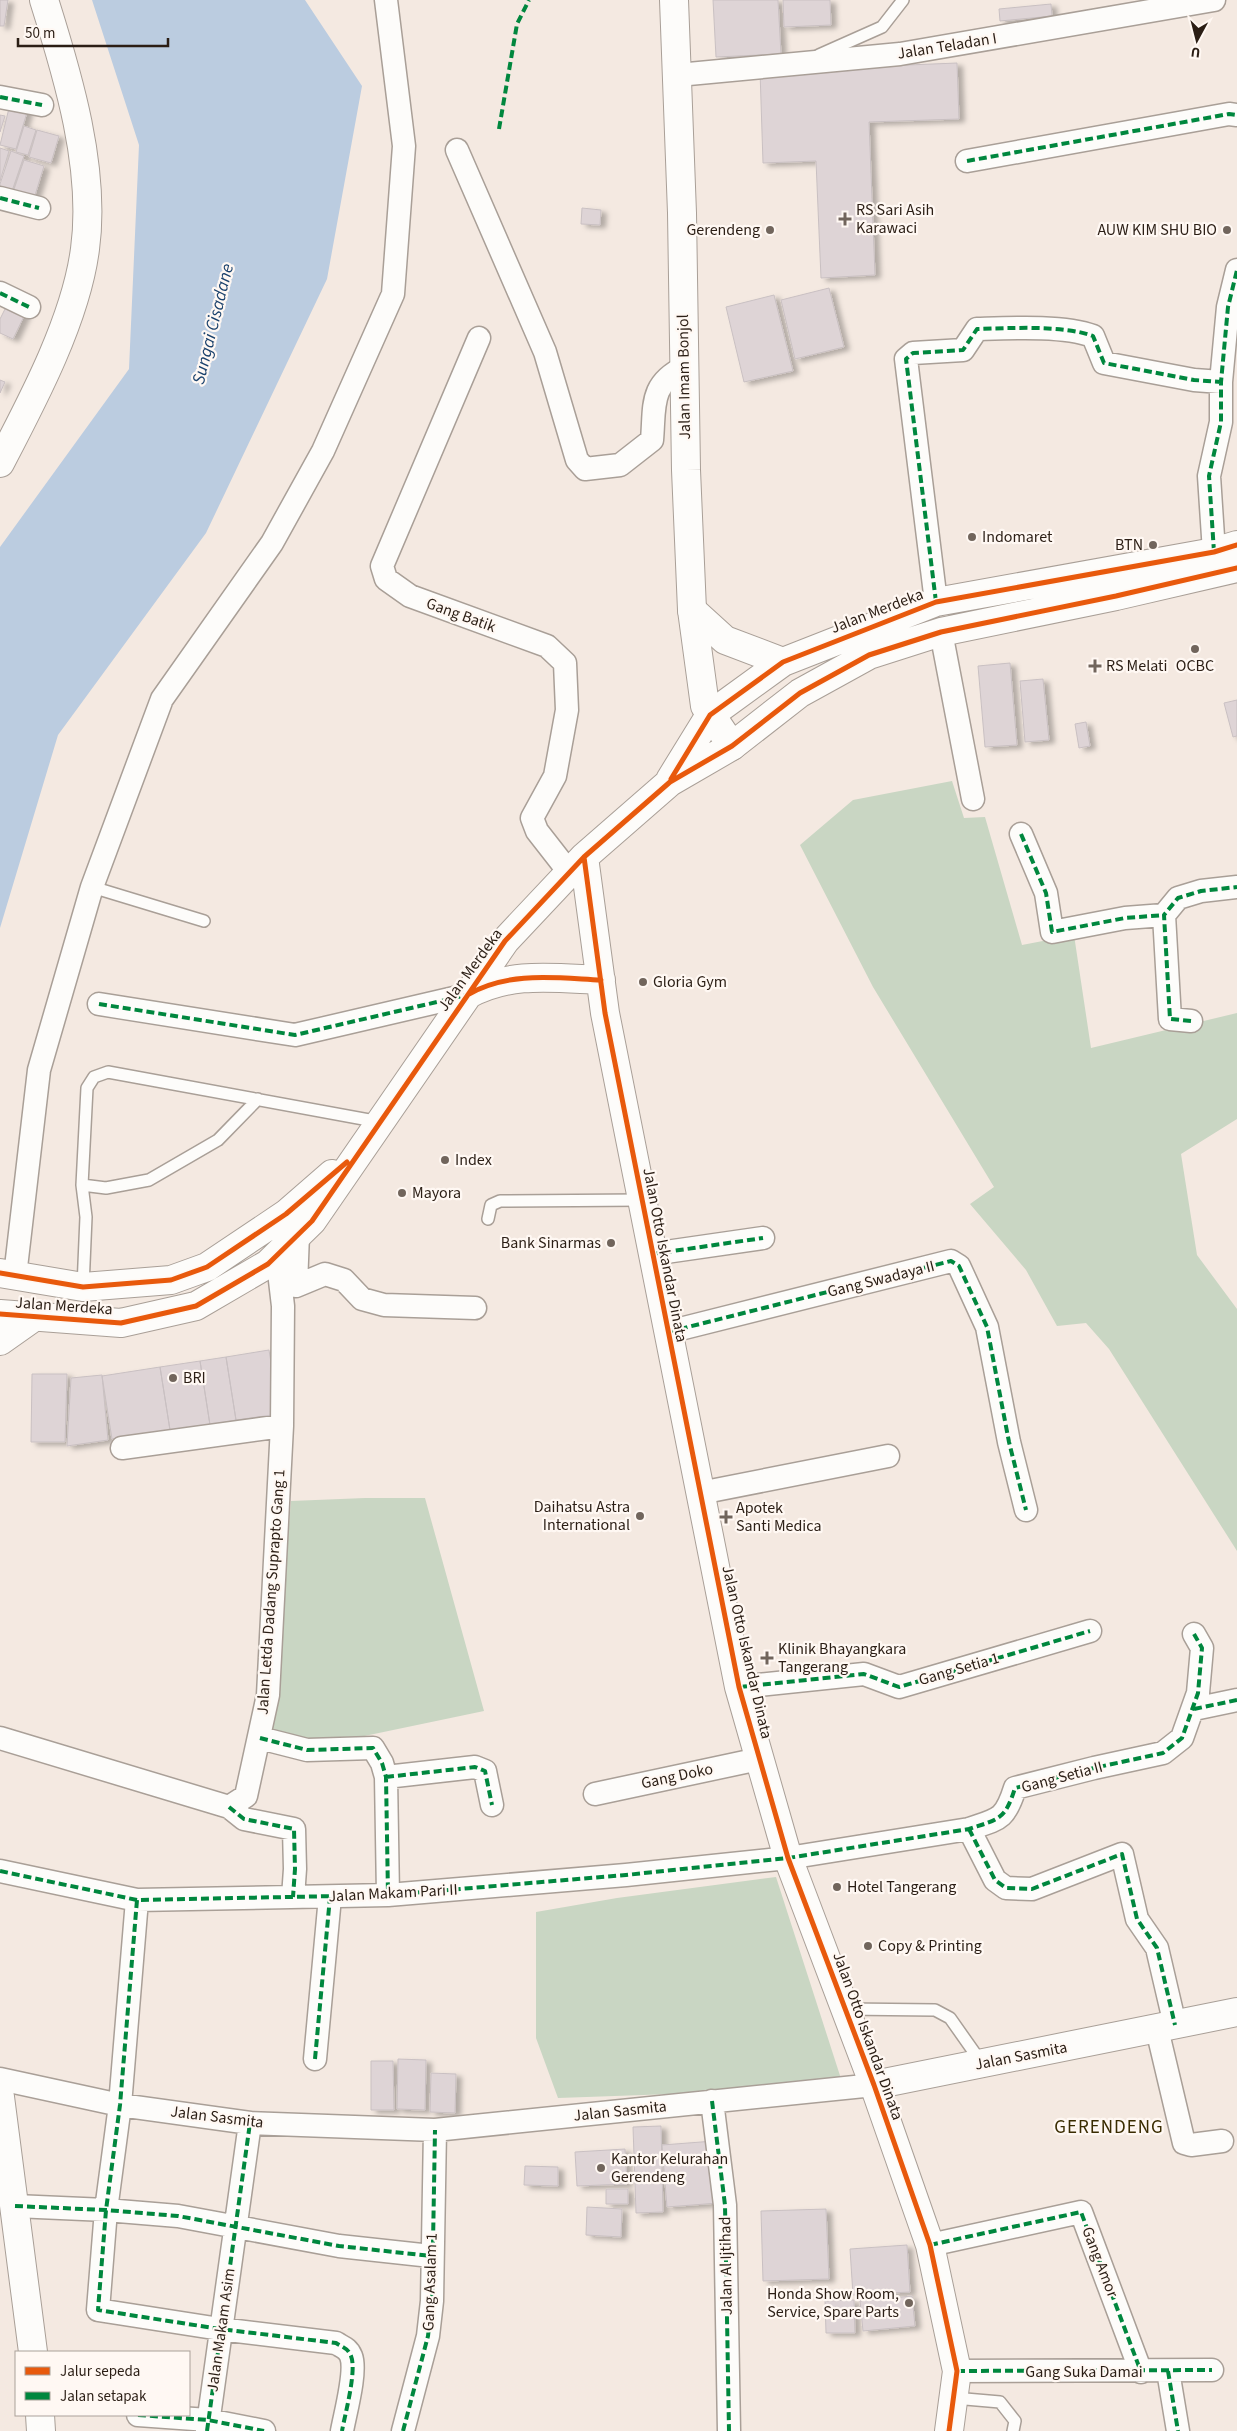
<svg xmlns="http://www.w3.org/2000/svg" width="1237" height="2431" viewBox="0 0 1237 2431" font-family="'Source Sans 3',sans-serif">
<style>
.green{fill:#c9d6c3}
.water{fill:#bbcce0}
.building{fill:#ded4d6;stroke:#c9c0c2;filter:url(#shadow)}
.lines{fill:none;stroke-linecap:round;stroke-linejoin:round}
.service-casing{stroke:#a99f97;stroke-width:14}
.minor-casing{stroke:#a99f97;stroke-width:25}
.tertiary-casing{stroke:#a99f97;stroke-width:30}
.secondary-casing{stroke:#a99f97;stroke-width:30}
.primary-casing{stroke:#a99f97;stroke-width:30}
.trunk-casing{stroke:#a99f97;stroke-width:30}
.service{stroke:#fdfcfa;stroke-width:11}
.minor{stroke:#fdfcfa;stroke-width:22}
.tertiary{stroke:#fdfcfa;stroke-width:28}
.secondary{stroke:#fdfcfa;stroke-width:28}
.primary{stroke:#fdfcfa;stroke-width:28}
.trunk{stroke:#fdfcfa;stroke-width:28}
.quiet{stroke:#00873e;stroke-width:4;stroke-dasharray:8 4;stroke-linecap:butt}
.cycleway-casing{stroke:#fff8f3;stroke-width:8}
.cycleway{stroke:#e8590c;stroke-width:5}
.poi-dot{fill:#71655c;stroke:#fff8f3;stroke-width:2}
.labels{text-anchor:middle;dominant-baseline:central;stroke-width:4.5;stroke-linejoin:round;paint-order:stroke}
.street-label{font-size:16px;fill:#2b1e15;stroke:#fff8f3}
.poi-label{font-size:16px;fill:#2b1e15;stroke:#fff8f3;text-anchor:start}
.water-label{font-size:18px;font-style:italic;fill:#1b426d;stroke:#fff8f3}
.quarter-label{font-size:19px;letter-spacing:1px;fill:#3a2c01;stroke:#fff8f3}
</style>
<defs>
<filter id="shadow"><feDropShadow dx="5.5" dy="3" stdDeviation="2.5" flood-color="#0004"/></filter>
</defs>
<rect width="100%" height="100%" fill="#f4e9e1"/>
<!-- green -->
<path class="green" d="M952,781L964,818L985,817L1022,945L1074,935L1091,1048L1237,1013V1119L1181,1154L1197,1255L1237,1309V1551L1109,1349L1086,1323L1057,1326L1026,1270L970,1204L994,1187L873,987L800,845L853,800Z
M365,1498H425L484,1711L307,1748L272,1731L291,1501Z
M776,1877L844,2088L558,2098L536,2038V1912L617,1898Z"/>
<!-- water -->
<path class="water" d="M92,0H305L362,86L327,279L206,533L58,735L0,928V547L129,369L139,145Z"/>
<!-- building -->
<path class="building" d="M0,0H8L4,26H0Z
M713,0H778L781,54L716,57Z
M783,0H830L831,25L784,27Z
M1051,4L1052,16L1000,21L999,9Z
M957,63L959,119L869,122L875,275L821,278L816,161L763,163L760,71Z
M10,104L28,109L16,149L0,145Z
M0,115L5,116L0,132Z
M24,126L36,130L28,155L16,152Z
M37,130L59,136L51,163L29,157Z
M0,148L9,151L0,181Z
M11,151L24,156L10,197L0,194V184Z
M24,160L44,166L32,205L11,198Z
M582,208L601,210L600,225L581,224Z
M829,288L844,347L795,359L781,300Z
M774,295L793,371L744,382L726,307Z
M9,301L27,310L13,339L0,333V319Z
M0,380L5,382L0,393Z
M1010,663L1017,745L985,747L978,666Z
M1043,679L1049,740L1025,742L1020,681Z
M1237,700V736L1233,737L1224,703Z
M1086,722L1090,746L1079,748L1075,724Z
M269,1350L279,1414L236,1420L226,1357Z
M226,1357L236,1420L210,1425L200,1361Z
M200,1361L210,1425L170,1430L160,1367Z
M160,1367L170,1430L112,1439L102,1376Z
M32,1374H67L65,1442H31Z
M102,1375L108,1440L67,1446L71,1378Z
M398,2059L426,2060L425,2110L397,2109Z
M371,2061H393L394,2110H371Z
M431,2073L456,2074L455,2113L430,2112Z
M661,2126L663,2212L636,2213L633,2127Z
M714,2141L718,2203L667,2207L662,2145Z
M625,2149L627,2184L577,2186L575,2152Z
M525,2166L558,2167V2186L524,2185Z
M606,2189H628V2204H606Z
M587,2207L622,2209L621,2237L586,2235Z
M826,2209L829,2279L763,2281L761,2211Z
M907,2245L910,2292L853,2295L850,2249Z
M912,2296L915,2326L863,2331L860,2301Z
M854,2300L855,2333H826L825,2301Z"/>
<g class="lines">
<!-- service casing -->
<g class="service-casing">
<path id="service" d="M819,55L882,27L903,0
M92,887L204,921
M258,1099L218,1140L149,1180L106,1188L82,1185L87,1088L94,1077L108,1072L380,1122
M82,1185L86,1217L83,1287
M488,1219L491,1205L500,1201L642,1200
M845,2009L935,2010L950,2018L981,2062
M954,2398L1000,2402L1015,2421L1013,2431"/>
</g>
<!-- minor casing -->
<g class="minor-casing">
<path id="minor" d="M678,75L900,54L1214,0
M0,97L42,105
M457,150L545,352L577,460L585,469L620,465L652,440C655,406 649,384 685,367
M967,161L1229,114L1237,115
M0,198L39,208
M0,293L29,307
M479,338L382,566L386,579L410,596L547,646L565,663L567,710L555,776L532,818L537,831L569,872
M1214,552L1209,476L1221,422V382L1228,307L1237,270
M936,602L906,359L913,353L963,350L977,329C1009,328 1064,325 1093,336L1104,363L1194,380L1221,382
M941,632L973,799
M1021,834L1046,893L1052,932L1125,918L1164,915
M99,1004L295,1035L467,995
M1191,1021L1170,1019L1164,915L1178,898L1201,891L1237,887
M298,1234L296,1286L325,1274L344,1280L362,1299L384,1305L475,1308
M652,1254L763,1238
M15,1276L39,1070L92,887L162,699L272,543L323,451L393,294L404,146L386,0
M668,1332L951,1261L959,1266L987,1327L1009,1442L1026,1510
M122,1448L282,1426
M700,1493L888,1456
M739,1687L864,1674L899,1687L1090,1631
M1194,1709L1237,1700
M0,1738L229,1807L246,1796L268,1695L282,1426L283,1306L277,1255
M260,1738L307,1750L373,1748L382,1763L386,1777L388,1895
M386,1777L475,1767L485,1771L492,1805
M595,1794L759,1759
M229,1807L244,1819L294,1829L295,1869L293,1897
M969,1829L995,1880L1006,1888L1032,1889L1122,1854L1137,1919L1157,1948L1175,2025
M0,1871L137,1900L388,1895L626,1875L788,1858L969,1829C999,1819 1005,1820 1015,1788L1094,1768L1163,1753L1182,1738L1198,1693L1202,1648L1194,1634
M137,1900L120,2105L106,2210L98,2310L220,2329L336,2343C342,2347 348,2348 351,2356C357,2371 345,2414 342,2431
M1157,2029L1184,2143L1191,2145L1222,2141
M315,2059L330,1897
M0,2079L120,2105L250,2123L435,2130L874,2085
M712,2101L725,2205L729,2431
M15,2206L106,2210L178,2216L339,2246L431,2256
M930,2245L1081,2212L1141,2372
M957,2371L1212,2370
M1168,2371L1178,2431
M138,2415L208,2420L264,2431
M207,2431L250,2123
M403,2431L428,2336L432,2301L435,2130"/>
</g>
<!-- tertiary casing -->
<g class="tertiary-casing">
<path id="tertiary" d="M0,463C33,400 76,319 85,249C96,169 68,76 44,0
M874,2085L1237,2012"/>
</g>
<!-- secondary casing -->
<g class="secondary-casing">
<path id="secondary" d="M0,1341L34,1317
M0,2097L33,2352
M40,2415L41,2431"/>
</g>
<!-- primary casing -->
<g class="primary-casing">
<path id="primary" d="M674,0L682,213L686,470L692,610L705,706L732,746"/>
</g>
<!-- trunk casing -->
<g class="trunk-casing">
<path id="trunk" d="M692,610L725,640L783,662
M670,780L710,715L783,662L936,602L1214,552L1237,545
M584,857L605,1013L739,1687L788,1858L874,2085L930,2245L957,2371L949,2431
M467,995C510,971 554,978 601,980
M0,1273L83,1287L171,1280L207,1267L286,1214L332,1174
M0,1314L121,1323L196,1306L268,1264L312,1221L505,941L584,857L670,782L732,746L800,693L869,655L941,632L1116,596L1237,568"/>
</g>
<!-- service -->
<use href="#service" class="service"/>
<!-- minor -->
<use href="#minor" class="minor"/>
<!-- tertiary -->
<use href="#tertiary" class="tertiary"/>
<!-- secondary -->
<use href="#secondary" class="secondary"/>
<!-- primary -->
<use href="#primary" class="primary"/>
<!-- trunk -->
<use href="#trunk" class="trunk"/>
<!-- quiet -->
<path class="quiet" d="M0,97L42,105
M499,129L517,24L529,0
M967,161L1229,114L1237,115
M0,198L39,208
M0,293L29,307
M1214,552L1209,476L1221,422V382L1228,307L1237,270
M936,602L906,359L913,353L963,350L977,329C1009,328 1064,325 1093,336L1104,363L1194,380L1221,382
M1021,834L1046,893L1052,932L1125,918L1164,915
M99,1004L295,1035L467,995
M1191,1021L1170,1019L1164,915L1178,898L1201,891L1237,887
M652,1254L763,1238
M668,1332L951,1261L959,1266L987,1327L1009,1442L1026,1510
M739,1687L864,1674L899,1687L1090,1631
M1194,1709L1237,1700
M260,1738L307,1750L373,1748L382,1763L386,1777L388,1895
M386,1777L475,1767L485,1771L492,1805
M229,1807L244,1819L294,1829L295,1869L293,1897
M969,1829L995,1880L1006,1888L1032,1889L1122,1854L1137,1919L1157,1948L1175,2025
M0,1871L137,1900L388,1895L626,1875L788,1858L969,1829C999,1819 1005,1820 1015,1788L1094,1768L1163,1753L1182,1738L1198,1693L1202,1648L1194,1634
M137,1900L120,2105L106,2210L98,2310L220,2329L336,2343C342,2347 348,2348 351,2356C357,2371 345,2414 342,2431
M315,2059L330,1897
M712,2101L725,2205L729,2431
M15,2206L106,2210L178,2216L339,2246L431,2256
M930,2245L1081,2212L1141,2372
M957,2371L1212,2370
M1168,2371L1178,2431
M138,2415L208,2420L264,2431
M207,2431L250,2123
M403,2431L428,2336L432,2301L435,2130"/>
<!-- cycleway casing -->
<g class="cycleway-casing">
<path id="cycleway" d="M671,779L710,715L783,662L936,602L1214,552L1237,545
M584,857L605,1013L739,1687L788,1858L874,2085L930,2245L957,2371L949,2431
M469,994C510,971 556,978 601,980
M0,1273L83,1287L171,1280L207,1267L286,1214L347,1162
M0,1314L121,1323L196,1306L268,1264L312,1221L505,941L584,857L670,782L732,746L800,693L869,655L941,632L1116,596L1237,568"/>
</g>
<!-- cycleway -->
<use href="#cycleway" class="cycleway"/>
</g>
<!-- markers -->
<g class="poi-dot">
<path d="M842.5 211.5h5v5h5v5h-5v5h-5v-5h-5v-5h5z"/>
<circle cx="770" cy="230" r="5"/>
<circle cx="1227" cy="230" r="5"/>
<circle cx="972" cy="537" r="5"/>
<circle cx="1153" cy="545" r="5"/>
<circle cx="1195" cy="649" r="5"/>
<path d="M1092.5 658.5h5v5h5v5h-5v5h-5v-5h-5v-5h5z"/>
<circle cx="643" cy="982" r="5"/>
<circle cx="445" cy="1160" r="5"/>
<circle cx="402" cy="1193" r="5"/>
<circle cx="611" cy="1243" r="5"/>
<circle cx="173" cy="1378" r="5"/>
<circle cx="640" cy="1516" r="5"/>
<path d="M723.5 1509.5h5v5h5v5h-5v5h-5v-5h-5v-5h5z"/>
<path d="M764.5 1650.5h5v5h5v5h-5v5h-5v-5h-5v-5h5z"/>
<circle cx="837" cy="1887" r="5"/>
<circle cx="868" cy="1946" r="5"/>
<circle cx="601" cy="2168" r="5"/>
<circle cx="909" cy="2303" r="5"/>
</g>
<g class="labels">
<!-- street labels -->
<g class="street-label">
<text transform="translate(947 46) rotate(-9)">Jalan Teladan I</text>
<text transform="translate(684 377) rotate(-91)">Jalan Imam Bonjol</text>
<text transform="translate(877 611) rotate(-21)">Jalan Merdeka</text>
<text transform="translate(461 615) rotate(20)">Gang Batik</text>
<text transform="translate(470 970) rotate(-54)">Jalan Merdeka</text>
<text transform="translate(665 1255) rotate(79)">Jalan Otto Iskandar Dinata</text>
<text transform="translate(881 1279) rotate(-14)">Gang Swadaya II</text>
<text transform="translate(64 1306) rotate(4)">Jalan Merdeka</text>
<text transform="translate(271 1592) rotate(-86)">Jalan Letda Dadang Suprapto Gang 1</text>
<text transform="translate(747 1652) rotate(77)">Jalan Otto Iskandar Dinata</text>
<text transform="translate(959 1669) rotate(-16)">Gang Setia 1</text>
<text transform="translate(677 1776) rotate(-12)">Gang Doko</text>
<text transform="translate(1062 1777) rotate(-15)">Gang Setia II</text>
<text transform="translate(393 1893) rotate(-3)">Jalan Makam Pari II</text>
<text transform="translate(868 2036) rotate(70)">Jalan Otto Iskandar Dinata</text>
<text transform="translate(1021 2056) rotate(-11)">Jalan Sasmita</text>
<text transform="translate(620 2111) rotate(-6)">Jalan Sasmita</text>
<text transform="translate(217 2117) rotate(7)">Jalan Sasmita</text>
<text transform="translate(1100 2262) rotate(69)">Gang Amor</text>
<text transform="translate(726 2266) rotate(-91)">Jalan Al Ijtihad</text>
<text transform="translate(430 2282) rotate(-88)">Gang Asalam 1</text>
<text transform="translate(221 2330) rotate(-82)">Jalan Makam Asim</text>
<text x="1084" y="2372">Gang Suka Damai</text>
</g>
<!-- poi labels -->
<g class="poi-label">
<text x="856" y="210">RS Sari Asih<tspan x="856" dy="18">Karawaci</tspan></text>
<text x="760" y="230" text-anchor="end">Gerendeng</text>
<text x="1217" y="230" text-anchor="end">AUW KIM SHU BIO</text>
<text x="982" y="537">Indomaret</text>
<text x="1143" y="545" text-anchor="end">BTN</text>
<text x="1106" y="666">RS Melati</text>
<text x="1195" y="666" text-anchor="middle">OCBC</text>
<text x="653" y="982">Gloria Gym</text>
<text x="455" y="1160">Index</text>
<text x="412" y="1193">Mayora</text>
<text x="601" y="1243" text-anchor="end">Bank Sinarmas</text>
<text x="183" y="1378">BRI</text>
<text x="630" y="1507" text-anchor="end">Daihatsu Astra<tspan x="630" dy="18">International</tspan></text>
<text x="736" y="1508">Apotek<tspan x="736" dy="18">Santi Medica</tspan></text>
<text x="778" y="1649">Klinik Bhayangkara<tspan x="778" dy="18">Tangerang</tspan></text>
<text x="847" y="1887">Hotel Tangerang</text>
<text x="878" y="1946">Copy &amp; Printing</text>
<text x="611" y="2159">Kantor Kelurahan<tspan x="611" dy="18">Gerendeng</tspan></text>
<text x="899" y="2294" text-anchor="end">Honda Show Room,<tspan x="899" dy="18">Service, Spare Parts</tspan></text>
</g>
<!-- water labels -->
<g class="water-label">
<text transform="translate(213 324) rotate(-76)">Sungai Cisadane</text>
</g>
<!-- quarter labels -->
<g class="quarter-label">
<text x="1109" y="2127">GERENDENG</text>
</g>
</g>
<!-- legend -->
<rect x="15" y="2351" width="175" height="65" fill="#fff8f3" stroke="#aaa19a"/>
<rect x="25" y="2367" width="25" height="8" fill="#e8590c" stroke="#aaa19a"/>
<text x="60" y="2376" font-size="15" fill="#2b1e15">Jalur sepeda</text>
<rect x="25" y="2392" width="25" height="8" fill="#00873e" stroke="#aaa19a"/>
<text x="60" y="2401" font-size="15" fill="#2b1e15">Jalan setapak</text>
<!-- north arrow -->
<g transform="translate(1197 40) rotate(187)" stroke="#fff8f3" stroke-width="4" paint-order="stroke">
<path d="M0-4L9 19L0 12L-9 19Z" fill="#2b1e15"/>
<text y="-8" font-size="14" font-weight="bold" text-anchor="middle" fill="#2b1e15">U</text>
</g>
<!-- scale -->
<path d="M18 38v8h150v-8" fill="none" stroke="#2b1e15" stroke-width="2.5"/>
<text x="25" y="38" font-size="15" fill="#2b1e15" stroke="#fff8f3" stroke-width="4" paint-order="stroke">50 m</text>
</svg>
